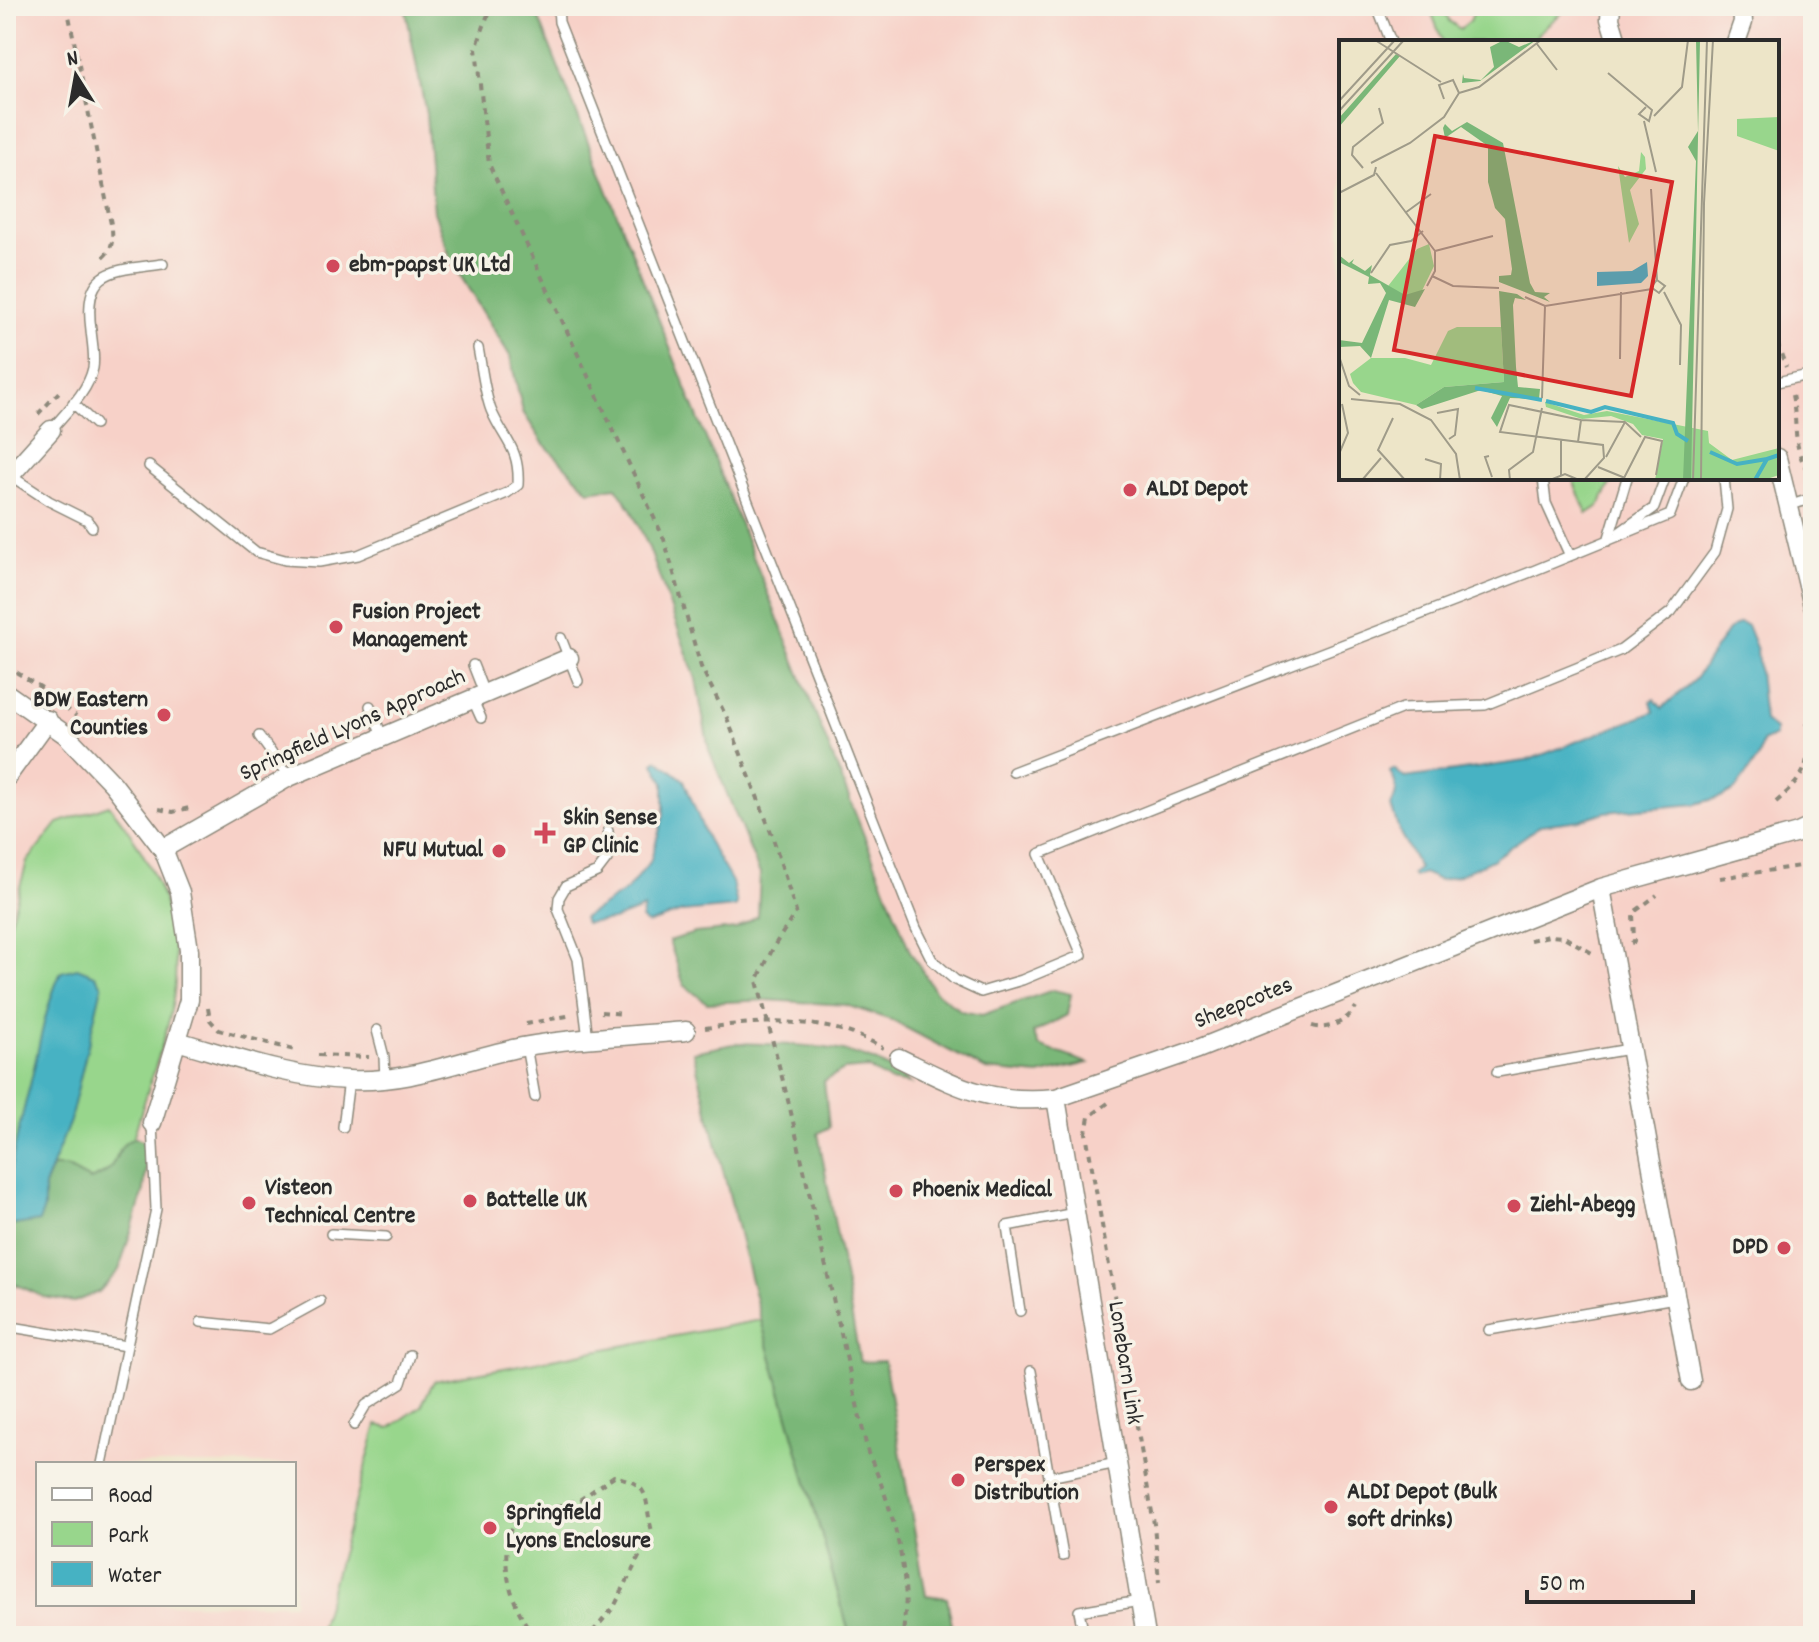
<svg xmlns="http://www.w3.org/2000/svg" width="1819" height="1642" viewBox="0 0 1819 1642" font-family="Dekko,sans-serif">
<style>
.built{fill:#f7d1c8;fill-rule:evenodd}
.green{fill:#98d68c;stroke:#62805c;stroke-width:2}
.forest{fill:#7ab778;stroke:#527152;stroke-width:2}
.water{fill:#46b2c3;stroke:#386e77;stroke-width:2}
.lines{fill:none;stroke-linecap:round;stroke-linejoin:round}
.service-casing{stroke:#8c887a;stroke-width:12}
.minor-casing{stroke:#8c887a;stroke-width:21}
.path{stroke:#8c887a;stroke-width:4;stroke-dasharray:6 6;stroke-linecap:butt}
.service{stroke:#fff;stroke-width:9}
.minor{stroke:#fff;stroke-width:18}
.poi-dot{fill:#d1495b;stroke:#f7f3e8;stroke-width:3}
.labels{text-anchor:middle;dominant-baseline:central;stroke-width:7;stroke-linejoin:round;paint-order:stroke}
.poi-label{font-size:24px;font-weight:bold;fill:#2b2b2b;stroke:#f7f3e8;text-anchor:start}
.street-label{font-size:24px;fill:#2b2b2b;stroke:#f7f3e8}
.inset-river{fill:none;stroke:#46b2c3;stroke-width:4}
.inset-road{fill:none;stroke:#9f9b89;stroke-width:2}
.view{fill:#d62828;fill-opacity:0.15;stroke:#d62828;stroke-width:4}
.inset-edge{fill:none;stroke:#2b2b2b;stroke-width:4}
</style>
<rect width="100%" height="100%" fill="#f7f3e8"/>
<filter id="ink" filterUnits="userSpaceOnUse"><feTurbulence type="fractalNoise" baseFrequency=".0125" numOctaves="2"/><feDisplacementMap in="SourceGraphic" scale="16" xChannelSelector="R" yChannelSelector="G"/><feConvolveMatrix kernelMatrix="1 2 1 2 8 2 1 2 1" color-interpolation-filters="sRGB"/></filter>
<filter id="wash" filterUnits="userSpaceOnUse"><feTurbulence type="fractalNoise" baseFrequency=".006" numOctaves="4" result="noise"/><feDisplacementMap in="SourceGraphic" scale="32" xChannelSelector="R" yChannelSelector="G"/><feGaussianBlur stdDeviation="1.8" result="paint"/><feColorMatrix in="noise" values="0 0 0 0 0 0 0 0 0 0 0 0 0 0 0 0 0 1.4 0 .05"/><feComposite in="paint" operator="in"/></filter>
<g filter="url(#wash)">
<rect width="100%" height="100%" fill="#ede5c8"/>
<!-- built -->
<path class="built" d="M6,6H1813V1636H954L947,1599L926,1595L884,1361L434,1381L421,1406L390,1428L377,1425L318,1636H6ZM1341,42H1777V478H1341ZM38,1464H294V1604H38Z"/>
<!-- green -->
<path class="green" d="M1429,6H1442L1449,21L1460,29L1470,21L1476,6H1570L1538,33L1534,42H1443Z
M1572,478H1614L1599,506L1587,514Z
M109,805C146,850 172,901 175,960C179,1007 157,1058 144,1103C126,1161 109,1220 92,1279L6,1260V936L27,862L58,823Z
M761,1320L850,1636H318L377,1425L390,1428L421,1406L434,1381Z"/>
<!-- forest -->
<path class="forest" d="M405,6H534L910,951L935,991L961,1011L982,1015L1053,990L1071,994L1067,1015L1033,1033L1039,1046L1088,1063L1039,1075L986,1070L891,1020L846,1005L767,1000L707,1003L684,985L669,941L695,933L736,929L758,916L760,874L709,750L696,679L649,548L631,509L616,487L589,491L543,443L523,412L510,356L452,262L434,212L426,114Z
M739,1043C798,1046 864,1041 910,1084L890,1081L868,1068L844,1070L824,1081L829,1127L818,1133L860,1362L884,1361L926,1595L947,1598L954,1636H850L761,1320L693,1052Z
M136,1138L143,1142L147,1156L144,1190L119,1270L99,1292L74,1302L44,1297L6,1280V1218L15,1225L44,1209V1186L52,1167H66L90,1180C97,1177 104,1175 109,1169C119,1157 118,1142 136,1138Z"/>
<!-- water -->
<path class="water" d="M1740,623L1747,625L1757,650L1764,721L1775,730V736L1762,742L1758,758L1735,790L1724,796L1696,804L1605,812L1580,820L1541,825L1492,860L1457,876L1439,880L1423,873L1414,877L1412,874L1419,868L1400,833L1391,806C1398,791 1398,786 1390,772L1394,769L1405,778L1526,761L1654,712L1651,701L1654,699L1662,708L1695,679L1728,630Z
M658,760L684,780L707,839L732,882L737,905L735,907L682,912L647,924L641,919L644,908L613,920L585,923L583,918L627,890L650,862L664,815V783L654,763Z
M77,968L95,975L102,986L70,1121L44,1186V1209L39,1221L15,1225L6,1218C6,1173 19,1129 30,1085C39,1048 45,1007 61,972Z"/>
</g>
<g filter="url(#ink)">
<g class="lines">
<!-- service casing -->
<g class="service-casing">
<path id="service" d="M558,6L559,22L916,928L932,960L955,980L981,992L1022,980L1082,955L1039,854L1403,708L1485,705L1621,650L1671,612L1715,552L1727,509L1724,478
M1377,6L1391,42
M1777,382L1813,374
M73,403L95,424
M51,430C66,412 88,392 93,368C95,356 92,342 91,330C83,268 111,271 163,264
M149,466L256,552L285,560L319,562L358,555L507,493L518,485C520,447 504,441 491,410C484,391 482,368 478,348
M8,474L49,501L87,520L92,527
M1543,478L1546,503L1570,556
M1788,506L1813,498
M1620,532L1654,508L1665,478
M1608,541L1627,478
M561,638L578,681
M473,665L484,693
M472,698L481,718
M370,706L382,736
M259,736L289,777
M1013,772L1528,573L1670,515L1684,478
M377,1030L384,1057L385,1079
M588,1039L578,959L558,909L559,898L566,886L597,872L610,855L608,831
M526,1046L535,1097
M1497,1072L1629,1049
M343,1127L349,1080
M331,1234L386,1237
M1020,1311L1007,1226L1075,1213
M201,1322L269,1329L320,1301
M6,1326L126,1346
M1489,1330L1675,1298
M1031,1371L1049,1477L1117,1463
M354,1425L366,1405L401,1383L410,1355
M102,1464L156,1209L152,1123
M1049,1477L1063,1556
M1084,1636L1079,1611L1140,1601"/>
</g>
<!-- minor casing -->
<g class="minor-casing">
<path id="minor" d="M1611,6L1610,19L1617,42
M1736,42L1743,22L1742,6
M1777,458L1813,606
M6,480L51,430
M6,693L66,735L113,784L163,849L180,892L189,950V1000L152,1123
M6,778L48,720
M163,849L289,777L569,658
M1601,888L1691,1381
M177,1041C233,1057 290,1078 349,1080C412,1083 462,1059 522,1047C576,1037 632,1036 686,1031
M899,1058C957,1086 989,1105 1056,1098L1198,1049L1601,888L1798,833L1813,826
M1056,1098L1146,1636"/>
</g>
<!-- path -->
<path class="path" d="M67,6L112,229C113,243 112,250 101,259
M498,6L487,17L476,49L489,164L664,539L701,667L727,718L772,835L796,912L774,946L757,981L790,1108L868,1453C887,1493 901,1541 905,1586C907,1602 904,1620 903,1636
M1777,343L1786,367
M1792,395C1799,428 1790,449 1813,478
M38,414L60,391
M6,666L42,688L76,716
M1776,802C1809,773 1810,764 1807,721
M159,809L173,812L193,807
M1720,878L1813,864
M1530,940L1549,936L1564,937L1592,953
M1631,943L1634,942L1633,913L1657,895
M208,1008L210,1020L219,1030L298,1051
M601,1012L624,1014
M526,1024L572,1015
M1312,1026C1328,1031 1347,1021 1356,1007
M705,1028C763,1020 831,1016 883,1048
M318,1055L369,1057
M1108,1103L1089,1117L1086,1133L1154,1524L1159,1582
M534,1636C510,1604 497,1558 514,1520L581,1499L614,1476C654,1485 643,1499 652,1531L614,1607L589,1636"/>
<!-- service -->
<use href="#service" class="service"/>
<!-- minor -->
<use href="#minor" class="minor"/>
</g>
</g>
<!-- markers -->
<g class="poi-dot">
<circle cx="333" cy="266" r="8"/>
<circle cx="1130" cy="490" r="8"/>
<circle cx="336" cy="627" r="8"/>
<circle cx="164" cy="715" r="8"/>
<path d="M541 821h8v8h8v8h-8v8h-8v-8h-8v-8h8z"/>
<circle cx="499" cy="851" r="8"/>
<circle cx="896" cy="1191" r="8"/>
<circle cx="470" cy="1201" r="8"/>
<circle cx="249" cy="1203" r="8"/>
<circle cx="1514" cy="1206" r="8"/>
<circle cx="1784" cy="1248" r="8"/>
<circle cx="958" cy="1480" r="8"/>
<circle cx="1331" cy="1507" r="8"/>
<circle cx="490" cy="1528" r="8"/>
</g>
<g class="labels">
<!-- poi labels -->
<g class="poi-label">
<text x="349" y="266">ebm-papst UK Ltd</text>
<text x="1146" y="490">ALDI Depot</text>
<text x="352" y="613">Fusion Project<tspan x="352" dy="28">Management</tspan></text>
<text x="148" y="701" text-anchor="end">BDW Eastern<tspan x="148" dy="28">Counties</tspan></text>
<text x="563" y="819">Skin Sense<tspan x="563" dy="28">GP Clinic</tspan></text>
<text x="483" y="851" text-anchor="end">NFU Mutual</text>
<text x="265" y="1189">Visteon<tspan x="265" dy="28">Technical Centre</tspan></text>
<text x="912" y="1191">Phoenix Medical</text>
<text x="486" y="1201">Battelle UK</text>
<text x="1530" y="1206">Ziehl-Abegg</text>
<text x="1768" y="1248" text-anchor="end">DPD</text>
<text x="974" y="1466">Perspex<tspan x="974" dy="28">Distribution</tspan></text>
<text x="1347" y="1493">ALDI Depot (Bulk<tspan x="1347" dy="28">soft drinks)</tspan></text>
<text x="506" y="1514">Springfield<tspan x="506" dy="28">Lyons Enclosure</tspan></text>
</g>
<!-- street labels -->
<g class="street-label">
<text transform="translate(353 726) rotate(-24)">Springfield Lyons Approach</text>
<text transform="translate(1244 1004) rotate(-22)">Sheepcotes</text>
<text transform="translate(1124 1363) rotate(81)">Lonebarn Link</text>
</g>
</g>
<!-- overview -->
<g transform="translate(1339 40)">
<rect width="440" height="440" fill="#ede5c8"/>
<path d="M440,77V111L398,96V79ZM302,112L306,117L307,129L291,150L300,184L290,203L279,126L286,137L300,131ZM90,204L95,226L76,265L46,250L78,209ZM118,287H162L165,342L105,347L77,365L22,352L14,343L11,334L32,318H66L92,325L109,291ZM206,362L245,375L268,371L369,391L370,403L393,420L440,408V435L425,440H316L324,399L303,395L294,384L272,376L243,379L207,367Z" fill="#98d68c"/>
<path d="M165,0L180,7L197,0L141,41L123,43L124,34L125,38L142,40L155,27L151,7ZM357,0H361L352,440H344L357,121L349,107L359,91ZM57,14L61,16L0,87V78ZM128,82L164,103L191,243L196,252L211,253L205,257L211,262L160,242V236L172,235L173,229L166,179L156,168L149,142V106L122,87L106,98L104,88L106,84L113,91ZM0,215L10,223L15,219L13,223L26,231L33,225L31,235L66,255L86,249L76,267L50,260L32,318L21,306L0,307V300L23,303L47,253L41,243L29,244L30,237L0,222ZM160,251L178,254L187,260L176,258L174,265L177,327L179,347L201,349L200,359L171,358L158,387L152,378L163,356L142,350L83,369L77,365L105,347L165,342Z" fill="#7ab778"/>
<path d="M308,222L309,236L302,243L258,246V232L293,231Z" fill="#46b2c3"/>
<path class="inset-river" d="M136,348L203,360M207,361L252,372L266,367L334,383L338,394L349,401M371,412L398,424L428,419M416,440L428,419L440,415"/>
<path class="inset-road" d="M36,0L102,42M198,4L218,30M269,33L313,70L310,81L300,74L307,67M120,53L140,47L202,0M0,61L56,0M0,71L65,0M315,76L343,47L349,0M305,81L317,132M32,123L71,103L105,77L120,53L114,40L100,45L105,59M24,128L13,115L14,107L44,83L40,68M37,133L96,211V231L88,246M312,149L318,240L312,247L320,253L326,246L318,240M0,153L35,135L37,127M66,173L92,154M96,211L154,196M32,233L51,205L72,201L84,191M93,236L114,246L160,248M325,252L342,285L341,325M186,257L206,266L313,249M0,316L10,346L21,355M281,319L282,252M203,358L206,266M12,359L61,364L92,380L117,414L121,440M98,373L119,369L116,395L110,399M54,378L39,410L66,440M242,380L170,365L161,392L264,405L265,418L245,440M222,400V435M239,402L242,380L286,382M0,414L9,393L3,364M150,416L146,417L153,437M267,417L286,382L302,397M86,419L102,424L101,440M259,427L286,438M285,438L306,397L323,401L317,435M24,439L42,418M171,440L170,430L194,412L203,368M211,440L226,434L240,440M354,440L368,0M362,440L365,163L374,0"/>
<path class="view" d="M96,96L333,142L292,356L55,310Z"/>
<rect width="440" height="440" class="inset-edge"/>
</g>
<!-- margin -->
<rect width="1819" height="1642" fill="none" stroke="#f7f3e8" stroke-width="32"/>
<!-- legend -->
<rect x="36" y="1462" width="260" height="144" fill="#f7f3e8" stroke="#a5a39c" stroke-width="2"/>
<rect x="52" y="1488" width="40" height="12" fill="#ffffff" stroke="#a5a39c" stroke-width="2"/>
<text x="108" y="1502" font-size="24" fill="#2b2b2b">Road</text>
<rect x="52" y="1522" width="40" height="24" fill="#98d68c" stroke="#a5a39c" stroke-width="2"/>
<text x="108" y="1542" font-size="24" fill="#2b2b2b">Park</text>
<rect x="52" y="1562" width="40" height="24" fill="#46b2c3" stroke="#a5a39c" stroke-width="2"/>
<text x="108" y="1582" font-size="24" fill="#2b2b2b">Water</text>
<!-- north arrow -->
<g transform="translate(76 76) rotate(349)" stroke="#f7f3e8" stroke-width="6" paint-order="stroke">
<path d="M0-6L14 30L0 20L-14 30Z" fill="#2b2b2b"/>
<text y="-12" font-size="22" font-weight="bold" text-anchor="middle" fill="#2b2b2b">N</text>
</g>
<!-- scale -->
<path d="M1527 1590v12h166v-12" fill="none" stroke="#2b2b2b" stroke-width="4"/>
<text x="1539" y="1590" font-size="24" fill="#2b2b2b" stroke="#f7f3e8" stroke-width="6" paint-order="stroke">50 m</text>
</svg>
